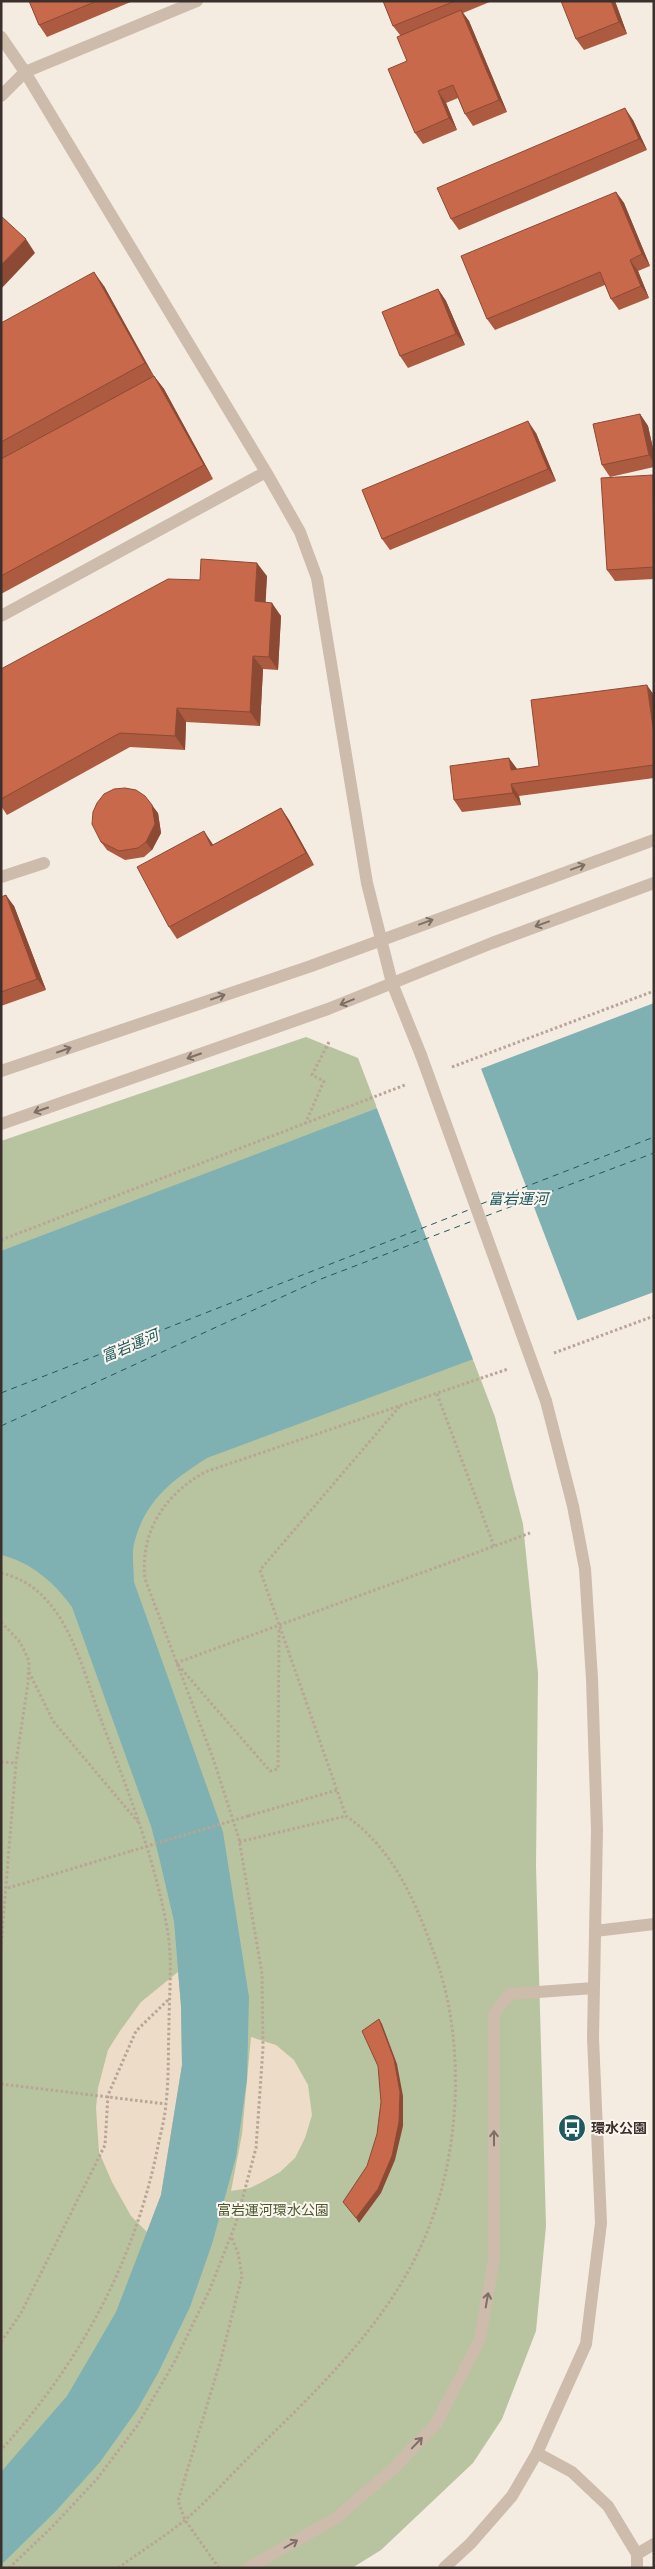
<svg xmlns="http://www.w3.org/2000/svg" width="655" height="2569" viewBox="0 0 655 2569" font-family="Figtree,'Noto Sans JP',sans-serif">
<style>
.green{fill:#b8c4a0}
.plaza{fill:#ecdcc8}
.water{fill:#7fb0b2}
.pier{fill:#f4ebe1}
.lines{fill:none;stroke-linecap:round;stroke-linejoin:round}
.ferry{stroke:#1f5a5e;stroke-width:1;stroke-dasharray:6 5;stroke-linecap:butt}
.path{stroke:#b9a596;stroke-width:3;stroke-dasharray:2.5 2.5;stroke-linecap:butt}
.minor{stroke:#cdbbac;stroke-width:12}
.path-bridge{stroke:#b9a596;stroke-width:3;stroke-dasharray:2.5 2.5;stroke-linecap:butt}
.minor-bridge{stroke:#cdbbac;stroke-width:12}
.wall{fill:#ac5a40}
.shaded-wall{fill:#8c4a34}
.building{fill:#c8694b;stroke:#8c4a34}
.oneway{stroke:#7d6f65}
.labels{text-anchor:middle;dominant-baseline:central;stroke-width:4;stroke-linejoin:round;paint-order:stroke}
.poi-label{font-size:14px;font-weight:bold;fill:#3b302b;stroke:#fbf5ee;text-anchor:start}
.park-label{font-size:14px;fill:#4a5a2e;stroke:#fbf5ee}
.water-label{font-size:15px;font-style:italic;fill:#1f5a5e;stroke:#fbf5ee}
</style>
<rect width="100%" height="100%" fill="#f4ebe1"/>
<!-- green -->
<path class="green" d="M306,1037L358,1058L495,1417L523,1524L538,1673L536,1866L546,2226L536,2331L502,2419L473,2463L381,2550L352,2568H1V1141Z"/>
<!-- plaza -->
<path class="plaza" d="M178,1972L181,2006L182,2065L161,2195L147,2232L131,2216L112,2182L99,2152L96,2108L98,2088L108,2050L120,2031L141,2002Z
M251,2037L276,2045L294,2060L308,2085L312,2115L305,2138L295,2158L280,2172L264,2181L250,2188L231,2191L242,2134Z"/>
<!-- water -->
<path class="water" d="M654,1003V1292L207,1458C173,1480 147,1498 135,1540C131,1552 134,1569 134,1582L223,1832L249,1997L247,2079L236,2157L212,2244L190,2307L158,2373L137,2410L100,2462L56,2511L1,2565V2472L67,2396L116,2312L161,2195L182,2065L181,2006L174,1921L158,1853L151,1826L72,1607C55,1583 31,1562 1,1555V1251Z"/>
<!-- pier -->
<path class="pier" d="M480,1066L578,1322L474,1362L376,1106Z"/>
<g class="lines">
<!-- ferry -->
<path class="ferry" d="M481,1204L654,1137
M486,1216L654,1153
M1,1393L471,1209
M1,1426L321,1279L475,1220"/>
<!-- path -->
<path class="path" d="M452,1067L654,991
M305,1124L324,1081L312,1075L329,1042
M1,1240L405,1085
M554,1353L654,1316
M437,1394L494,1546
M1,1573C64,1587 80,1662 99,1714C125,1784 154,1854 167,1928C173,1959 169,1994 169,2025C168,2051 169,2078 166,2103C165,2119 160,2135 157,2151C133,2265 79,2364 1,2450
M1,1622L20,1642L29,1661L28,1683L16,1763L1,1947
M176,1663L530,1533
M178,1665L270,1771L278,1769L279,1629
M29,1672L53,1721L138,1822
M1,1762L16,1763
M248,1816L337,1790
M239,1842L346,1816
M8,1888L131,1851
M1,2084L166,2104
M1,2342L21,2313L105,2145L108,2095L136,2031L169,1999
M9,2568L52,2527L97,2479L137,2426L175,2361L210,2289L236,2223L256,2148L263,2048L262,1974L239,1839L214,1761L145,1579C140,1532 164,1495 205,1472L508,1369
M118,2568C140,2552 164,2537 185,2520C213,2496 237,2468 263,2443C370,2339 447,2257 455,2101C457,2052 452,2003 435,1956C416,1903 394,1849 346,1816L260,1570L400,1406
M219,2568L185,2520L178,2501L221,2359L242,2276L238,2253L231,2236"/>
<!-- minor -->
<path class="minor" d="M1,37L25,72L266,472L300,532L317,578L367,883L392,983L421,1055
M1,96L25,72L197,1
M1,616L266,472
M1,877L44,863
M1,1071L311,966L654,840
M1,1124L328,1009L492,943L654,883
M595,1931L654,1924
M537,2453L572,2472L608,2506L637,2554V2568
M637,2554L654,2544
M248,2568L336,2518L392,2470L436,2424L480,2339L494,2258V2013L510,1994L594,1988
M444,2568L471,2543L512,2496L537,2453L586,2344L601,2223L593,2038L597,1830L592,1679L585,1569L573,1506L546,1401"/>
<!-- path-bridge -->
<path class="path-bridge" d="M131,1851L248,1816"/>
<!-- minor-bridge -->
<path class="minor-bridge" d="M421,1055L546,1401"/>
</g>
<!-- wall -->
<path class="wall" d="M29,1H133L47,37L39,25Z
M383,1H492L463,13L469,21L507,112L473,126L465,114L458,98L446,103L457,130L423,144L415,133L407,61L400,35L393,26Z
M615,1L627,34L584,50L576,39Z
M633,120L647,150L459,230L451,219Z
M616,192L624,203L650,266L638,271L649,298L619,310L611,299L605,285L495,330L487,319Z
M104,286L154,376L164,389L213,479L1,594V323Z
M438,289L446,301L465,345L408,368L400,356Z
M640,414L648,426L654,453V467L610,477L602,465Z
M536,433L556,481L390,550L382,539Z
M654,475V579L615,581L607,570Z
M267,576L265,602L281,616L278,670L263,669L260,726L186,722L185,750L130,747L7,815L1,806V669L200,580Z
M654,695V778L519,796L521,805L462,812L454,800L517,769L539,766Z
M281,808L289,820L314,865L177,939L169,927L213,845Z
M158,813L161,833L152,850L144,857L125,860L107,850L101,842Z
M1,897L14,906L46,990L1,1006Z"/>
<!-- shaded-wall -->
<path class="shaded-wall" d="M611,1H615L627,34L619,22Z
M461,10L469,21L507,112L499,100Z
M438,91L446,103L457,130L449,118Z
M625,108L633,120L647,150L639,139Z
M616,192L624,203L650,266L642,254Z
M26,239L35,253L1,289V265Z
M630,260L638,271L649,298L641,286Z
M94,272L104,286L154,377L145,363Z
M438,289L446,301L465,345L456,334Z
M154,376L164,389L213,479L204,465Z
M640,414L648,426L654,453V463L649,455Z
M528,421L536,433L556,481L548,469Z
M257,563L267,576L265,615L255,601Z
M272,603L281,616L278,670L269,657Z
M253,656L263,669L260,726L250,712Z
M647,685L654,695V734Z
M177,708L186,722L185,750L175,736Z
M509,758L518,770H511Z
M511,784L519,796L521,805L513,793Z
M152,805L158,813L161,833L152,850L146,842Z
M281,808L289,820L314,865L306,853Z
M204,831L212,843L220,857L211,846Z
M6,895L14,906L46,990L37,979Z
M379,2019L382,2024L397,2064L403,2096V2126L395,2160L381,2193L359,2223L356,2218L400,2092Z"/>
<!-- building -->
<path class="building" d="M29,1H97L39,25Z
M383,1H455L393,26Z
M561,1H611L619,22L576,39Z
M461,10L499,100L465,114L453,85L438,91L449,118L415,133L388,69L407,61L397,37Z
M625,108L639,139L451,219L437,188Z
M616,192L642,254L630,260L641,286L611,299L600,272L487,319L461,256Z
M1,216L26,239L1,265Z
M94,272L145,363L1,442V323Z
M438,289L456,334L400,356L382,312Z
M154,376L204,465L1,576V459Z
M640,414L649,455L602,465L593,424Z
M528,421L548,469L382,539L362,490Z
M653,475L654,567L607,570L601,478Z
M201,559L257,563L255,601L272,603L269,657L253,656L250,712L177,708L175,736L120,733L1,799V669L168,579L200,580Z
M647,685L654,734V765L511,784L513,793L454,800L450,766L509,758L511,770L539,766L531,700Z
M125,788L136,790L145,796L152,805L155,824L146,842L138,848L119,851L101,842L92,824L93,812L97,803L104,794L114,789Z
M281,808L306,853L169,927L137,867L204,831L211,846Z
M6,895L37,979L1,992V897Z
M379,2019L394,2059L400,2092L399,2122L392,2156L378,2189L356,2218L343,2202L367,2166L377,2134L381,2102L378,2066L362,2031Z"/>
<!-- one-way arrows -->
<defs><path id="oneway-shaft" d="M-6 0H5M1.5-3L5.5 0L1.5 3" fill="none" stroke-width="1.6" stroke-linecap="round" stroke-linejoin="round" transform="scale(1.25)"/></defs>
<g class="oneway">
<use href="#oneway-shaft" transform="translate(578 867) rotate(-20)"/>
<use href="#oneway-shaft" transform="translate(426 922) rotate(-20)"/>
<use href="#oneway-shaft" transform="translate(542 924) rotate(160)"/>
<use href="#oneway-shaft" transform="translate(218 997) rotate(-19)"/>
<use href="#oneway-shaft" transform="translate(347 1002) rotate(158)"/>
<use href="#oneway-shaft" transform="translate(64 1050) rotate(-19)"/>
<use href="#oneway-shaft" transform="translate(194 1056) rotate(161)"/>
<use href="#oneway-shaft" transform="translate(41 1110) rotate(161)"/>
<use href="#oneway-shaft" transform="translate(494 2138) rotate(-90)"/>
<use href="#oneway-shaft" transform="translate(487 2300) rotate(-80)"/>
<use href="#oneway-shaft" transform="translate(417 2443) rotate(-46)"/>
<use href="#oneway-shaft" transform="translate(291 2544) rotate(-30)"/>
</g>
<!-- icons -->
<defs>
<g id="bus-disc" transform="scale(1.4375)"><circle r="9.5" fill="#1f5a5e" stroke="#fbf5ee"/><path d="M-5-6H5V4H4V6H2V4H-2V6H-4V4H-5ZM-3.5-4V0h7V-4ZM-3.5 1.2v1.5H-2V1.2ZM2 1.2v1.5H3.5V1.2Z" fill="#fff"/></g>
</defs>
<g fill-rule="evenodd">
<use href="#bus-disc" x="572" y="2128"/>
</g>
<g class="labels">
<!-- poi labels -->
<g class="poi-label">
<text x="591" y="2128">環水公園</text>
</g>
<!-- park labels -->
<g class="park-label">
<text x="273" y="2210">富岩運河環水公園</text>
</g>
<!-- water labels -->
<g class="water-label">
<text x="518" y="1199">富岩運河</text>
<text transform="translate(130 1346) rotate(-23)">富岩運河</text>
</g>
</g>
<!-- border -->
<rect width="655" height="2569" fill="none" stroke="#3b302b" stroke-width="5"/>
</svg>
